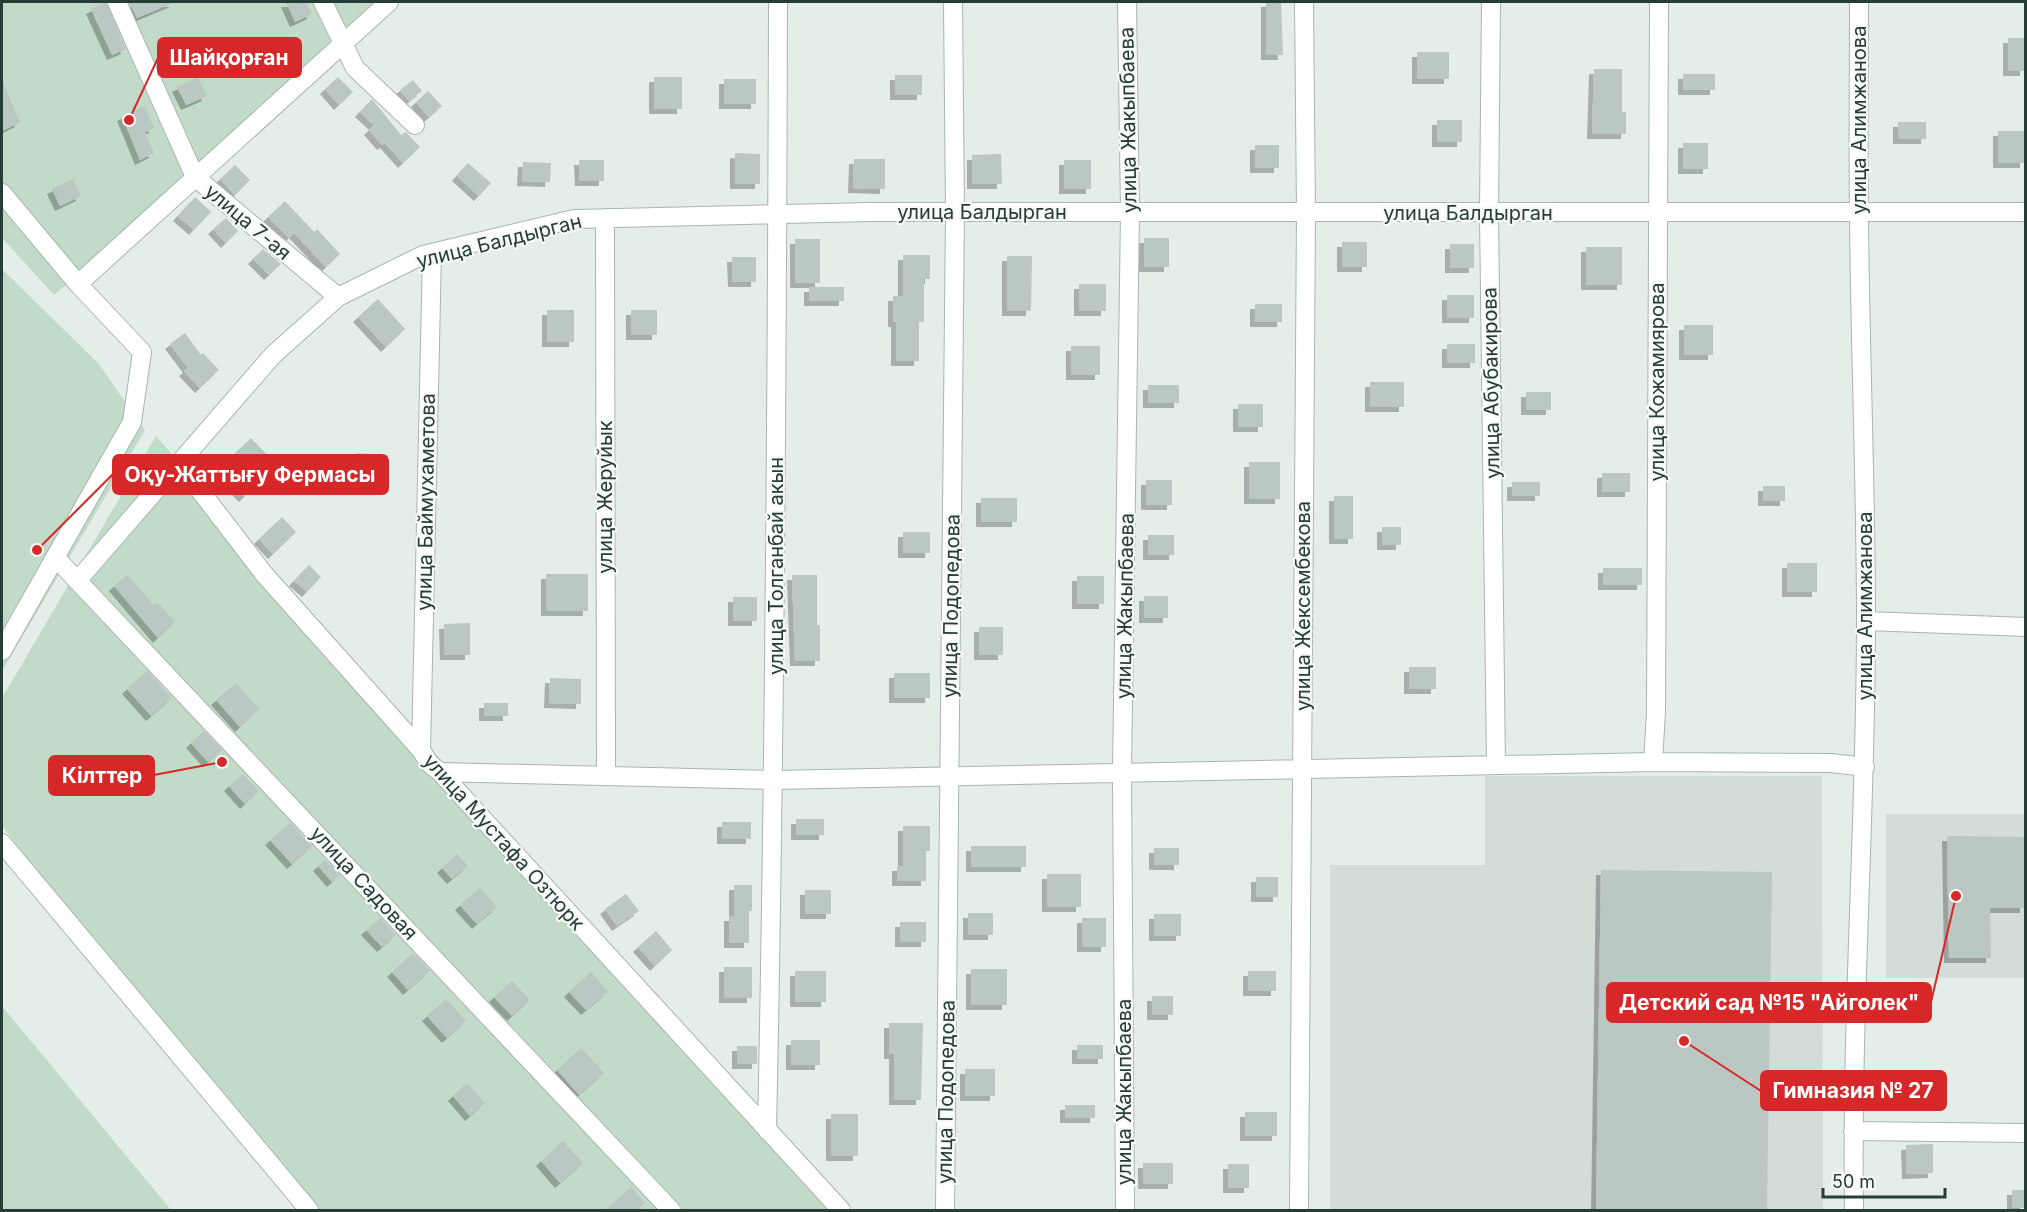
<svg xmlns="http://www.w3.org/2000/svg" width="2027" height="1212" viewBox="0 0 2027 1212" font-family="Inter,sans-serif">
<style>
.built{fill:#d4dcd8}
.green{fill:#c1dbc8}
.building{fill:#bbc7c2;filter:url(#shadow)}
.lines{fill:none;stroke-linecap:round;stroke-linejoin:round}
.minor-casing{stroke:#a8b5b0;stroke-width:20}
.minor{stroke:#fff;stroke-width:18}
.labels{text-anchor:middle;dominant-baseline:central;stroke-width:4.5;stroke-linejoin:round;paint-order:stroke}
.street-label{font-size:20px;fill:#263d36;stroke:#f6f9f7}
.leader{fill:none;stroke:#d62828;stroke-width:2}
.callout-dot{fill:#d62828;stroke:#f6f9f7;stroke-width:2}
.callout{fill:#d62828;stroke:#d62828;stroke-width:2}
.callout-label{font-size:21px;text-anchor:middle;font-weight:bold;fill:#fff}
</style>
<defs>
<filter id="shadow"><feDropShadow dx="-5" dy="5" stdDeviation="0" flood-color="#0004"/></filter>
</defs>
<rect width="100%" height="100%" fill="#e5ede9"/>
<!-- built -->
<path class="built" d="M1485,776H1822L1823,1210H1330V865H1485Z
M1886,814H2025V978H1886Z"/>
<!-- green -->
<path class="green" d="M2,2H395L54,295L2,238Z
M2,269L98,363L145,430L2,671Z
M156,436L837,1210H309L2,826V698Z
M2,1006L171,1210H2Z"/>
<!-- building -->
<path class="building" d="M106,2L126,49L112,55L91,9Z
M129,2H175L137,18Z
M286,2H306L312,14L295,22Z
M1266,2H1281L1283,55H1266Z
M2008,38H2025V71H2008Z
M1417,52H1449V79H1417Z
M1594,69H1622V112H1626V134H1592Z
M1683,74H1715V90H1683Z
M895,75H922V95H895Z
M198,77L207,96L186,105L177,87Z
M338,77L353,92L339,105L325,89Z
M654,77H682V109H654Z
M724,79H756V104H724Z
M413,80L422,91L409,101L400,90Z
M2,81L20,122L2,131Z
M428,91L442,106L429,117L416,102Z
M372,99L401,135L406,132L420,147L403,163L385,143L382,145L369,130L374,125L360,112Z
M145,106L154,128L145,132L154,153L140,160L122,116Z
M1437,120H1462V142H1437Z
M1898,122H1926V139H1898Z
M1998,131H2025V163H1998Z
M1683,143H1708V169H1683Z
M1255,145H1279V168H1255Z
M735,153L760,154V184H735Z
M1001,154L1002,184H972V155Z
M854,159H885V189L853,188Z
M579,160H604V181H580Z
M1064,160H1091V189H1064Z
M523,162L551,163L550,182L522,181Z
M468,163L491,183L479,196L457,176Z
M235,165L250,180L235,195L220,179Z
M73,179L81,196L60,206L52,189Z
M195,197L211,212L194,230L178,216Z
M285,201L314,232L317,229L340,254L326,267L294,233L289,238L268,217Z
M226,218L238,231L226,243L213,229Z
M1144,238H1169V267H1144Z
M795,239H820V283H795Z
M1342,242H1367V267H1342Z
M1450,244H1474V268H1450Z
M1586,247H1622V285H1586Z
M263,249L281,264L269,275L253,259Z
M903,255H930V279H924V322H919V361H896V322H893V296H903Z
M1007,256H1032L1031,311H1007Z
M732,257H756V282H733Z
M1079,284H1106V311H1079Z
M809,287H844V301H809Z
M1447,295H1474V318H1447Z
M378,299L405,329L386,347L358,317Z
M1255,304H1282V322H1255Z
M547,310H574V342H547Z
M631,310H657V335H631Z
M1684,325H1713V355H1684Z
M185,333L201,355L203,353L219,370L200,388L184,371L188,368L170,344Z
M1447,344H1475V363H1447Z
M1071,346H1100V375H1071Z
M1370,382H1404V407H1370Z
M1148,385H1179V403H1148Z
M1526,392H1551V410H1526Z
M1238,404H1263V427H1238Z
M251,438L277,465L244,497L217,470Z
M356,453L388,455L385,485L354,483Z
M1249,462H1280V499H1249Z
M1602,473H1630V492H1602Z
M1146,480H1172V505H1146Z
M1512,482H1540V496H1512Z
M1763,486H1785V501H1763Z
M1334,496H1353V539H1334Z
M981,498H1017V522H981Z
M282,517L296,532L273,554L259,539Z
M1382,527H1401V545H1382Z
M903,532H930V553H903Z
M1148,535H1174V555H1148Z
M1787,563H1817V592H1787Z
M309,565L321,577L307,592L294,581Z
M1603,568H1642V585H1603Z
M546,574H588V611H546Z
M127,575L154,605L157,602L175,622L158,638L114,586Z
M792,575H817V625H820V661H795Z
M1077,576H1104V604H1077Z
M1144,596H1168V618H1144Z
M733,597H757V621H733Z
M470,623V655H445L444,624Z
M979,627H1003V655H979Z
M1409,667H1436V689H1409Z
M147,671L172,698L151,716L127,689Z
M894,673H930V698H894Z
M550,678L581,679V704L549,703Z
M236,683L259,709L240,727L216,700Z
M484,703H508V716H484Z
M204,731L222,750L208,762L191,743Z
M243,774L259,791L245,804L229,786Z
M796,819H824V835H796Z
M722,822H751V839H722Z
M290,823L312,846L292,864L270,840Z
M903,826H930V851H926V881H897V866H903Z
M1947,836L2025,837V908H1990L1991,958H1949Z
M971,846H1026V867H971Z
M1154,848H1179V865H1154Z
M457,854L468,866L452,879L442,868Z
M325,860L340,875L332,882L318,866Z
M1601,870L1772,872L1767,1210H1596Z
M1047,874H1081V907H1047Z
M1256,877H1278V897H1256Z
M734,885H752V911H749V943H729V916H734Z
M480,888L497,907L477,924L460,905Z
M805,890H831V914H805Z
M626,894L639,911L617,926L605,909Z
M968,913H993V935H968Z
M1154,914H1181V936H1154Z
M380,918L396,935L382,947L366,930Z
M1082,918H1106V947H1082Z
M900,922H926V942H900Z
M656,931L672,950L655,966L638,947Z
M413,953L430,971L408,990L392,972Z
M724,967H752V998H724Z
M971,969H1007V1005H971Z
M795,971H826V1002H795Z
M1248,971H1276V991H1248Z
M591,972L608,992L586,1010L569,992Z
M512,981L530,1000L512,1016L494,997Z
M1152,996H1173V1015H1152Z
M446,999L466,1021L447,1038L427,1016Z
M889,1023H923L921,1100H894V1054H889Z
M791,1040H820V1065H791Z
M1077,1045H1103V1059H1077Z
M737,1046H757V1064H737Z
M581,1048L604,1073L579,1095L557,1070Z
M965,1069H995V1096H965Z
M467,1083L485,1103L470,1116L453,1096Z
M1065,1105H1095V1118H1065Z
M1245,1112H1277V1136H1245Z
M831,1114H858V1156H831Z
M563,1141L583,1163L560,1183L541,1161Z
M1933,1144V1173L1907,1174L1906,1145Z
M1143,1163H1173V1184H1143Z
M1228,1164H1249V1188H1228Z
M631,1187L645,1203L636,1210H605Z
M2012,1190H2025V1208H2012Z"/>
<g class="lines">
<!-- minor casing -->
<g class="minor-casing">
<path id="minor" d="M117,2L195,177L338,297
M323,2L355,68L415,125
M1491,2L1489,213L1496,764
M2,193L78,284L142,352L132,422L2,651
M605,218L606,776
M78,284L389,2
M179,463L264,574L421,750L429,763L440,772L841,1210
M55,557L671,1210
M77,581L273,355L338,297L423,255L574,219L870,212H2026
M1866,621L2026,627
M421,750L432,253
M1653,762L1656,712L1659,2
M440,772L775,780L1653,762L1831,763L1865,767
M2,843L309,1210
M767,1130C775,754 777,378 778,2
M1853,1131L2026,1133
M945,1210L955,212L953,2
M1125,1210L1122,772L1130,212L1127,2
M1299,1210L1306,213L1304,2
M1854,1210C1851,1014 1866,818 1866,621C1866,486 1860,350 1859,214C1858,143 1859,72 1859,2"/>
</g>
<!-- minor -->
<use href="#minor" class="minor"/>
</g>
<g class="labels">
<!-- street labels -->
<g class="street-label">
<text transform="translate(1128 120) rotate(-91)">улица Жакыпбаева</text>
<text transform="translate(1859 120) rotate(-90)">улица Алимжанова</text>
<text x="982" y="212">улица Балдырган</text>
<text x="1468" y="213">улица Балдырган</text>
<text transform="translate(248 222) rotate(40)">улица 7-ая</text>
<text transform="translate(499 241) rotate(-14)">улица Балдырган</text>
<text transform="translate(1657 382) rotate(-90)">улица Кожамиярова</text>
<text transform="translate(1491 383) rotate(-91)">улица Абубакирова</text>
<text transform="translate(605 497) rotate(-90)">улица Жеруйык</text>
<text transform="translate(426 502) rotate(-89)">улица Баймухаметова</text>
<text transform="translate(776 566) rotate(-90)">улица Толганбай акын</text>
<text transform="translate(951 606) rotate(-89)">улица Подопедова</text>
<text transform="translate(1125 606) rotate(-89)">улица Жакыпбаева</text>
<text transform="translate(1303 606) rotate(-90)">улица Жексембекова</text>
<text transform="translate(1865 606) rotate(-90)">улица Алимжанова</text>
<text transform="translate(504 842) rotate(48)">улица Мустафа Озтюрк</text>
<text transform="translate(364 883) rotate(47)">улица Садовая</text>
<text transform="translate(946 1092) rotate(-89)">улица Подопедова</text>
<text transform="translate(1124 1092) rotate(-90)">улица Жакыпбаева</text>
</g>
</g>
<!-- callouts -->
<path class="leader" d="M129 120L158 58M37 550L113 474M222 762L154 775M1956 896L1931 1002M1684 1041L1761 1091"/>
<g class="callout-dot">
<circle cx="129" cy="120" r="6"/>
<circle cx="37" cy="550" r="6"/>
<circle cx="222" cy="762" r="6"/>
<circle cx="1956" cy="896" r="6"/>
<circle cx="1684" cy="1041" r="6"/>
</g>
<g class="callout">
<rect x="158" y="38" width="143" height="39" rx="6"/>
<rect x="113" y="455" width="275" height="39" rx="6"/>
<rect x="49" y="756" width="105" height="39" rx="6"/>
<rect x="1607" y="983" width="324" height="39" rx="6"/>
<rect x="1761" y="1071" width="185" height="39" rx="6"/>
</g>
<g class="callout-label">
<text x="229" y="65">Шайқорған</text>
<text x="250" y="482">Оқу-Жаттығу Фермасы</text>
<text x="102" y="783">Кілттер</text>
<text x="1769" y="1010">Детский сад №15 "Айголек"</text>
<text x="1853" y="1098">Гимназия № 27</text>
</g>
<!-- border -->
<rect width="2027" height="1212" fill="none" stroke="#263d36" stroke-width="6"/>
<!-- scale -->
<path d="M1823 1188v9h122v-9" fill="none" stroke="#263d36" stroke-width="3"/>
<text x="1832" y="1188" font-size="18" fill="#263d36" stroke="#f6f9f7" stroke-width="4.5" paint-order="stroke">50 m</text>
</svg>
